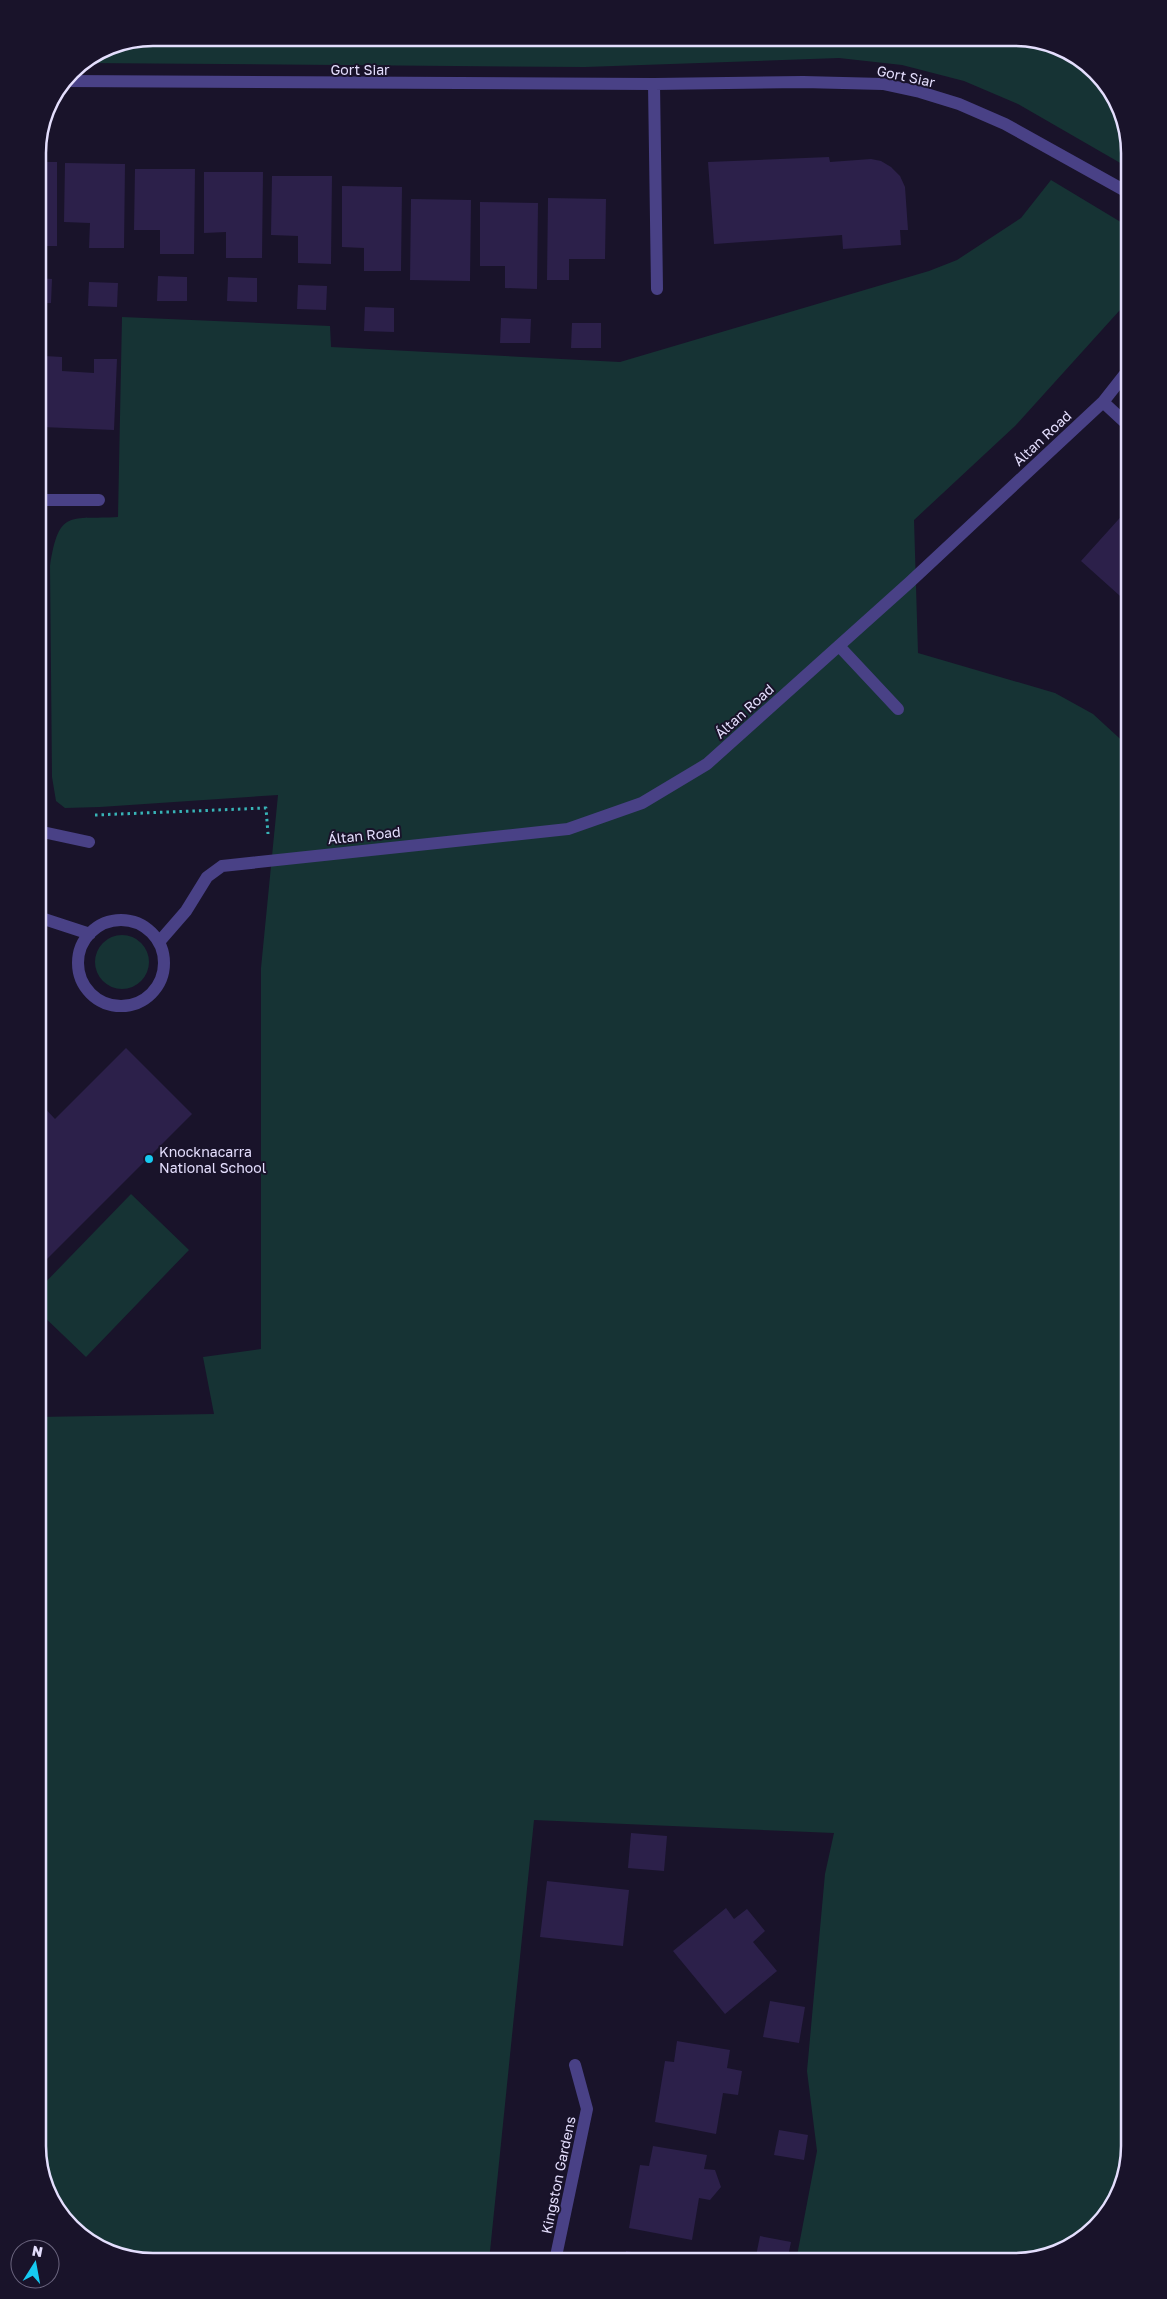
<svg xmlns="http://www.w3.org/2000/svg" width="1167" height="2299" viewBox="0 0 1167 2299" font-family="'Golos Text',sans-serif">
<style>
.green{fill:#163334}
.building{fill:#2c204a}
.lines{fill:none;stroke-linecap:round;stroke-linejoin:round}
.path{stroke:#38b4b7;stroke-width:3;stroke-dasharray:2.5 4;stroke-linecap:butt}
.minor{stroke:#494186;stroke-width:12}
.poi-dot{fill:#16caf1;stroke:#19132a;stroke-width:2}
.labels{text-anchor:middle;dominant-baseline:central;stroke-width:4;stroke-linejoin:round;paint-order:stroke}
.street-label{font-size:14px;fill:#e4defd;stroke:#19132a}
.poi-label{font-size:14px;fill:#e4defd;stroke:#19132a;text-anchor:start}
.rim{fill:none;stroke:#e4defd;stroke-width:2.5}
</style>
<rect width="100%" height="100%" fill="#19132a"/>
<!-- green -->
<path class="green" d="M154,38H1021L1084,61L1121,109L1129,154V168L1018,104L964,81L902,65L839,58L585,67L84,63L109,46Z
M1051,180L1129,227V300L1015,426L914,520L918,653L1055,693L1093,714L1129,747V2146L1110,2210L1058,2253L1013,2261H796L817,2151L807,2071L825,1874L834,1833L534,1820L489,2261H146L83,2238L46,2190L38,2145V1417L214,1414L203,1357L261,1349V968L278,795L100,807L65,808L56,801L52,777L50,566C59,508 70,520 118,517L122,317L330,326L331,347L620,362L929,271L957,260L1021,218Z
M95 962a27 27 0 1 1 54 0a27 27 0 1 1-54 0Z
M131,1194L189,1250L86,1357L38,1311V1290Z"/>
<!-- building -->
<path class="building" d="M829,157L830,162L871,159L881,161L891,167L900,176L905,187L908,230H900L901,245L843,249L842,235L714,244L708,162Z
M38,162H57V246H38Z
M65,163L125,164L124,248H89L90,223L64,222Z
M135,169H195L194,254H160V230H134Z
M204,172H263L262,258H226V232L204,233Z
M272,176H332L331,264L298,263V236L271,235Z
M342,186L402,187L401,271H364V248L342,247Z
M548,198L606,199L605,259H569V280H547Z
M411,199L471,200L470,281L410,280Z
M480,202L538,203L537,289L505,288V266H480Z
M158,276L187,277V301H157Z
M228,277L257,278V302L227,301Z
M38,278L52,279L51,303H38Z
M89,282L118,283L117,307L88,306Z
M298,285L327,286L326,310L297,309Z
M365,307L394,308V332L364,331Z
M501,318L531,319L530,343H500Z
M572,323H601V348H571Z
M45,356L62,357V371L94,373V359H117L114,430L42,427Z
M1127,510L1129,512V604L1081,561Z
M126,1048L192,1114L38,1268V1101L55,1119Z
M631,1833L667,1836L664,1871L628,1868Z
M547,1881L629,1890L623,1946L540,1937Z
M726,1908L734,1919L747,1909L765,1931L753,1942L777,1971L725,2014L673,1951Z
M770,2001L805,2007L799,2043L763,2037Z
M677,2041L730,2050L727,2068L742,2071L738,2095L723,2093L716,2134L655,2122L665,2061L674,2062Z
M779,2130L808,2135L804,2160L774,2155Z
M653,2146L707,2155L704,2169L715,2170L721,2187L710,2200L699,2198L692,2240L629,2228L640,2165L649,2166Z
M760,2236L791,2242L787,2261H755Z
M626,2251L679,2260V2261H625Z"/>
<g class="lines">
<!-- path -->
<path class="path" d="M95,815L266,808L268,834"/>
<!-- minor -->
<path class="minor" d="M65,81L654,84L803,82L883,84L920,92L959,104L1005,124L1129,193
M654,84L657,289
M1103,402L1129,426
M38,500H99
M839,646L898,709
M38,763V704
M38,831L89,842
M38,917L90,934
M78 963a43 43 0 1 1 86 0a43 43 0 1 1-86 0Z
M159,942L186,911L207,877L222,866L568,829L642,803L707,764L910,582L1103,402L1129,369
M555,2261L587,2109L575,2065"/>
</g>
<!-- markers -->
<circle class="poi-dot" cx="149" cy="1159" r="5"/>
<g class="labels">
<!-- street labels -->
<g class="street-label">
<text x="360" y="69">Gort Siar</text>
<text transform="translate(906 76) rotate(12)">Gort Siar</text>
<text transform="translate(1042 438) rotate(-43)">Áltan Road</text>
<text transform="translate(744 711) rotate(-42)">Áltan Road</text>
<text transform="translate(364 835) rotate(-6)">Áltan Road</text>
<text transform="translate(558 2175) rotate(-78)">Kingston Gardens</text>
</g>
<!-- poi labels -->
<g class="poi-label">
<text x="159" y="1151">Knocknacarra<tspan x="159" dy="16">National School</tspan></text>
</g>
</g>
<!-- crop -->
<path d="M0 0H1167V2299H0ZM153 46H1014A107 107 0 0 1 1121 153V2146A107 107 0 0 1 1014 2253H153A107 107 0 0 1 46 2146V153A107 107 0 0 1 153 46Z" fill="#19132a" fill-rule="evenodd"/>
<path class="rim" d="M153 46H1014A107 107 0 0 1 1121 153V2146A107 107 0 0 1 1014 2253H153A107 107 0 0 1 46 2146V153A107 107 0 0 1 153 46Z"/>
<!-- north arrow -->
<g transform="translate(35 2264) rotate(11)"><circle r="24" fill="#19132a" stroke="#6a647e"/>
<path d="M0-4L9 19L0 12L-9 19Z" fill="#16caf1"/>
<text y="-8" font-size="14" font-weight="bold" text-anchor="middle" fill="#e4defd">N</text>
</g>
</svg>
